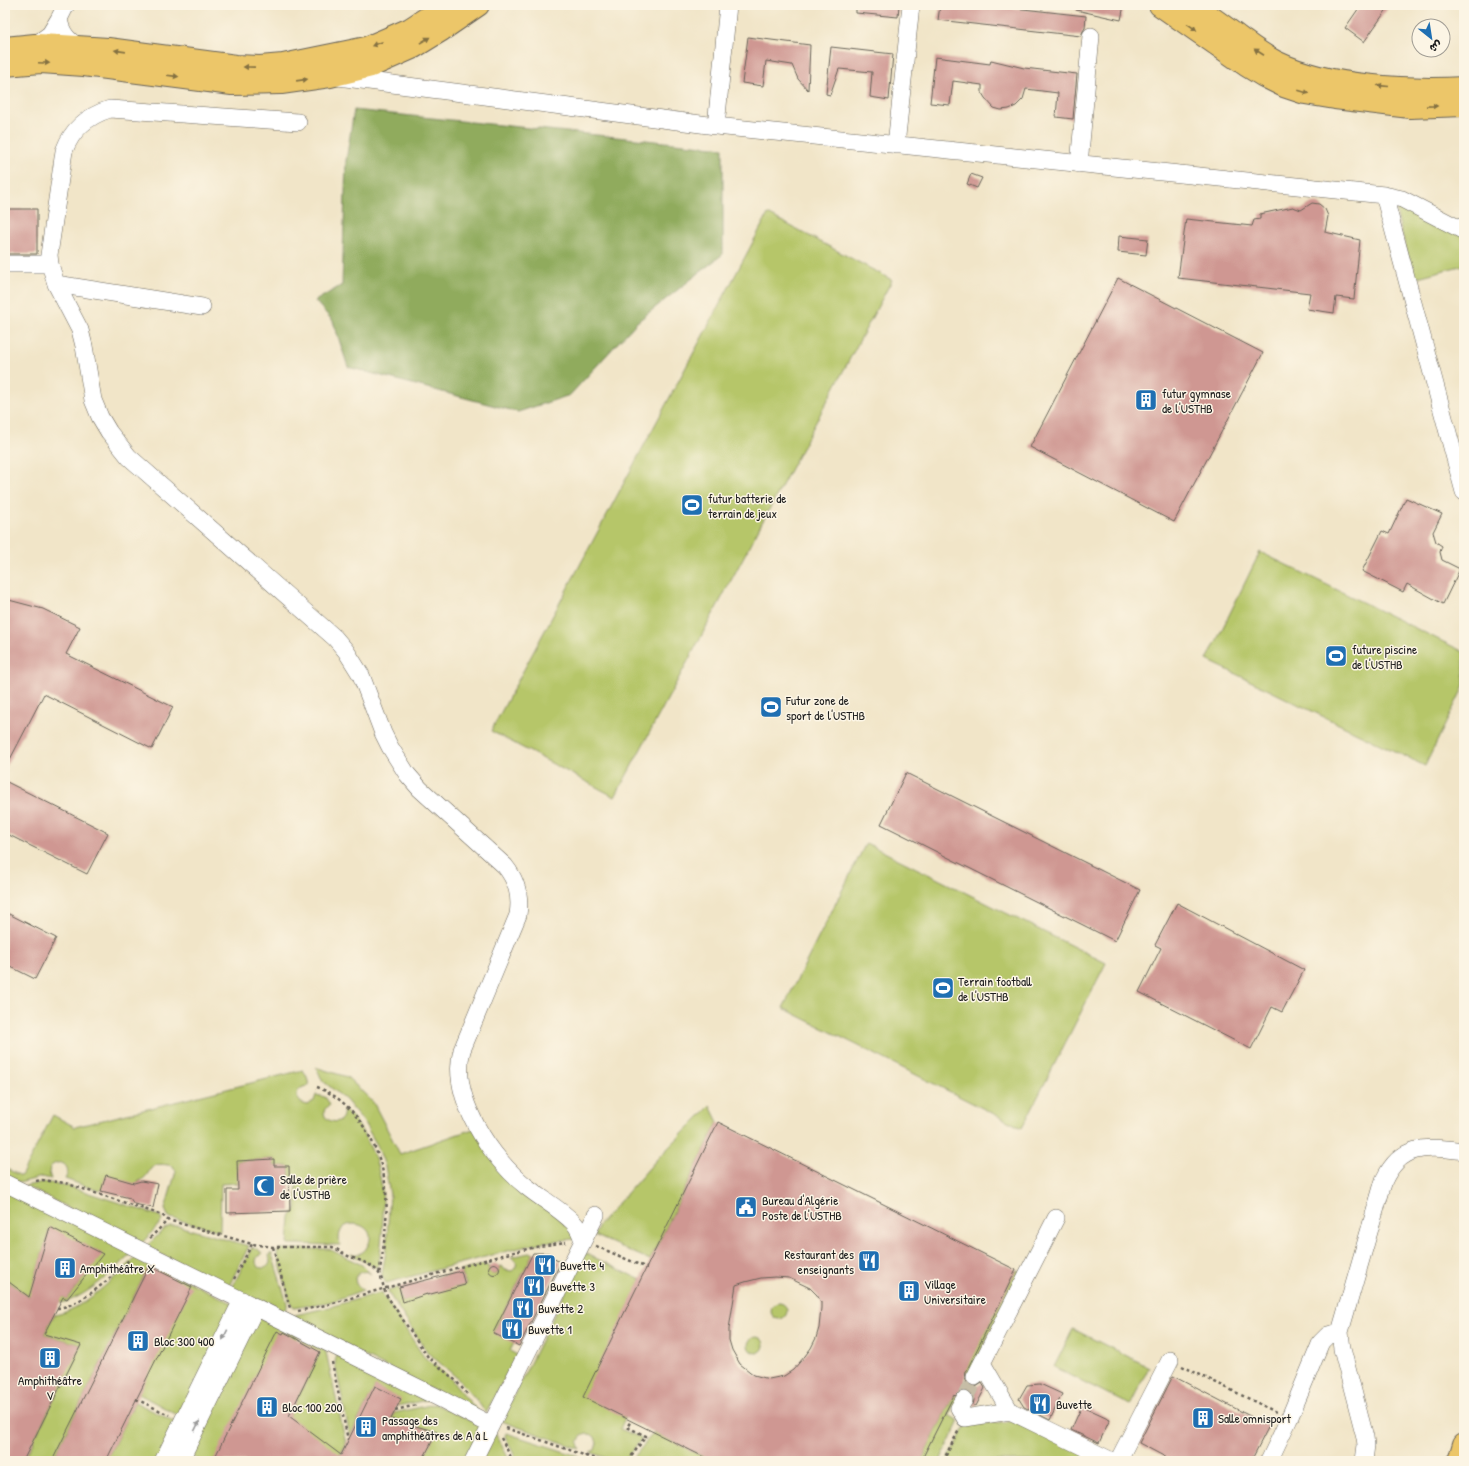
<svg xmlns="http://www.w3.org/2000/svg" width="1469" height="1466" viewBox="0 0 1469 1466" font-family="'Patrick Hand','Playpen Sans Arabic',sans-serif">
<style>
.green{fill:#b6c669;stroke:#697142}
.forest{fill:#90ab5d;stroke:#56643c}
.building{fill:#cf9792;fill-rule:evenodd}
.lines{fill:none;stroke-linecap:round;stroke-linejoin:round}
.minor-tunnel{stroke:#c6bda6;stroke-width:17;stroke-dasharray:17 8;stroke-linecap:butt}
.minor-casing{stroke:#676258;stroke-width:18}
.major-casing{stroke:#676258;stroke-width:24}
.path{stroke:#676258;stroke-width:2.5;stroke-dasharray:3 3;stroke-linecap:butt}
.minor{stroke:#fff;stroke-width:17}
.major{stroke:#ecc669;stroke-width:22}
.oneway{fill:#847142}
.oneway2{fill:#999}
.labels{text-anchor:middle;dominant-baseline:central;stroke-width:3;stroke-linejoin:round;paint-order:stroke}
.poi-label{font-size:13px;fill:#1c1c1c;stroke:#fcf5e5;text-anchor:start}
</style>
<rect width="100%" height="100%" fill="#fcf5e5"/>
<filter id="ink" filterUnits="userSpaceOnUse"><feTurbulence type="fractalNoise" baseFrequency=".025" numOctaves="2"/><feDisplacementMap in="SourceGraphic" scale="8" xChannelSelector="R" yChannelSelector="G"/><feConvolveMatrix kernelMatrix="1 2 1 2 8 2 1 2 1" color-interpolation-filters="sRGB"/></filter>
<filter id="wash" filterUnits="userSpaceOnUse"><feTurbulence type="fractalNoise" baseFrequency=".012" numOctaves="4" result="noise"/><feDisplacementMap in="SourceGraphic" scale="16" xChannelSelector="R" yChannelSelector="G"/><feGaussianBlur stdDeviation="0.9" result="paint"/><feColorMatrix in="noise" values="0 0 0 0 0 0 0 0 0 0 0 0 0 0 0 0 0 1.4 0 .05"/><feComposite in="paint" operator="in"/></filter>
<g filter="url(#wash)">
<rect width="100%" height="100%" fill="#f1e5c8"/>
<!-- green -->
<path class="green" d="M1398,204L1464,236V265L1414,278L1396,212V207Z
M768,214L892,280L615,797L491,731Z
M1260,552L1464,652V686L1425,766L1207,660Z
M866,843L1106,963L1022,1128L783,1008Z
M315,1067L347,1077L373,1102L400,1154L473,1129L573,1233L574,1239L544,1242L519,1248L386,1283L382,1277V1273L386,1251L390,1195L385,1166L377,1145L363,1121L346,1100L323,1081Z
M303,1070L307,1077L309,1086C294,1086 293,1102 307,1105L314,1101L316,1095L325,1097L330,1104C310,1118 347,1133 343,1109L346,1111C354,1118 359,1126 364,1135C389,1179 384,1216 379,1264L376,1268L351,1254C358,1255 364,1253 367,1247C383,1222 332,1212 340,1245L288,1244L290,1217L296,1209L297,1180H290L289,1166H274V1159L237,1161L238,1183L221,1184L220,1231L171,1218L168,1216L165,1209L176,1171L173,1166C143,1159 155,1176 137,1182L134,1197L102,1189L99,1191L68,1180L65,1179C73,1166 60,1157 50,1167L49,1173L51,1179L42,1177L19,1183L5,1176V1168L21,1176L53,1115L75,1127Z
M710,1106L718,1122L650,1260L594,1235L599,1225L658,1158Z
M43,1182L64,1185L160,1216L162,1221L141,1244L25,1186Z
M5,1186L135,1250C118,1267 83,1301 59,1303L58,1294L67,1299L102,1254L50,1228L34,1281L45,1287L32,1299L5,1279Z
M170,1226H178L249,1246L228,1288L146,1247L163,1230Z
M252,1247L258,1249L262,1254L258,1256C249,1271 275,1273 269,1256L271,1253L272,1254L287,1303V1307L283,1312L231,1290Z
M279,1249H329L362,1265L371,1274C365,1269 359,1272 355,1278L356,1284L363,1290L330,1302L294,1308L290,1302L277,1252Z
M529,1253H533L494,1331L514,1343L510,1351L517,1355L486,1413L475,1398L455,1376L428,1353L389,1294L388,1291L399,1287L401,1294L400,1295L402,1302L414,1298L425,1288L428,1295L439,1291L434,1278L452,1273L455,1288L466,1284L461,1271L484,1264L489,1267V1271L492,1274H497L499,1271V1267L502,1266L505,1270L512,1271C518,1267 518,1260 511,1257Z
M585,1253L641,1280L625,1418L620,1429L642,1438L624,1461H614L590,1452L595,1450L597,1443L595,1437C586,1429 574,1439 580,1449L501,1421Z
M137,1257L169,1272L167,1275L149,1266L52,1461H23L34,1441L5,1432V1412L37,1434L57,1393L20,1382L81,1345L44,1334L54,1315C81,1312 117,1275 137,1257Z
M1016,1270L1020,1271L970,1374L965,1372Z
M175,1275L236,1305L181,1417L139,1394Z
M379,1293H382L424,1357L450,1378L479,1413L296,1322L295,1315L326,1308Z
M771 1311a8 8 0 1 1 16 0a8 8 0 1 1-16 0Z
M255,1315L298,1336L213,1461H201L186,1454Z
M1073,1329L1149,1367L1130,1405L1054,1367Z
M748 1345a8 8 0 1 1 16 0a8 8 0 1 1-16 0Z
M304,1339L324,1349L326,1352L346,1444L340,1455L266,1461L320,1353L302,1343Z
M336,1355L427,1400L397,1406L375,1387L350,1436L335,1364Z
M954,1395L958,1397L949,1415L959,1421L940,1461H921Z
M135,1402L177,1423L159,1461H106Z
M435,1404L481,1426L464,1461H422L436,1432L391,1419L394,1413Z
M1015,1421L1099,1461H947L966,1425Z
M654,1432L712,1461H631Z
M495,1433L510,1461H481Z
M506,1433L578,1456L583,1461H517L505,1436Z"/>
<!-- forest -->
<path class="forest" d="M354,110L723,148V254L637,322L570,395L518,412L348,367L333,321L315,301L342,285L346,161Z"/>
<g id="blocks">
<!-- building -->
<path class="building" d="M856,5H899L898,17L856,13Z
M940,5H987L1086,16L1085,28L1083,31L1081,36L938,20Z
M1076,5H1124L1121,20L1076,10Z
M1361,5H1390L1364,42L1345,28Z
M748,37L810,45L808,90L798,79L792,65L766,61L763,86L742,83Z
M831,47L893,54L889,100L870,97L872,72L839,69L830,95L826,94Z
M935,57L990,64L991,60L1024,68L1077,74L1073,119L1056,117L1058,93L1026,89L1023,99L1016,106L1009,109L1001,110L994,108L985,98L982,93V85L953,81L950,105L930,103Z
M971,174L982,178L977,188L967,184Z
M1312,203L1319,204L1325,209L1328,216L1325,232L1360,240L1354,299L1336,297L1334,313L1307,309L1310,293L1178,278L1186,219L1252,226L1254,220L1260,219V214L1293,207L1301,210Z
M5,209H37V254H5Z
M1119,236L1148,239L1146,255L1118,252Z
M1118,278L1263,353L1174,522L1030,447Z
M1406,498L1442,514L1433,532L1436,542L1442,546L1440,552L1442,560L1460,569L1443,604L1407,584L1403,592L1362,571L1382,531L1389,534Z
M5,599L43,609L80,627L66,654L173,707L152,749L44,694L5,769Z
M906,773L1140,890L1115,941L881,824Z
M5,781L108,833L87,874L5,833Z
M1177,903L1304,970L1282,1012L1272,1007L1251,1049L1139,992L1161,948L1155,945Z
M5,912L56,938L35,979L5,964Z
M718,1122L1016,1270L966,1372L965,1378L967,1383L970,1386L976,1387L982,1383L985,1388L976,1406L973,1405L974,1400L973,1396L969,1391L964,1390L960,1391L955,1396L954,1395L921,1461H712L583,1397ZM775,1277L789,1278L810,1288L817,1295L821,1302V1308L819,1328L816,1338L811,1348L805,1356L793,1370L784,1376L769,1379L754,1375L740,1364L732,1350L729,1340V1329L736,1285L745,1282L761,1278Z
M274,1159V1166H289L290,1211L227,1213V1190H238L237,1161Z
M106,1175L134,1183L141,1181L158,1184L153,1208L134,1204L130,1198L101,1191Z
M50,1227L103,1254L67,1299L63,1297L44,1334L81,1345L23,1461H5V1279L29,1297Z
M533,1253H549L556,1260L561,1262L519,1346L493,1333Z
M488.5 1269a5.5 5.5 0 1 1 11 0a5.5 5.5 0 1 1-11 0Z
M149,1266L192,1287L135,1402L106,1461H52Z
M461,1271L465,1285L427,1295V1294L403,1302L399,1287Z
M277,1331L283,1334L284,1332L320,1352L289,1416L341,1455L375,1386L401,1399L391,1419L437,1432L422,1461H213Z
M1173,1376L1269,1426L1251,1461H1173L1139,1443Z
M1040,1384L1062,1394L1050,1420L1024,1407L1019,1399L1027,1385Z
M1082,1406L1110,1419L1099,1443L1071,1430Z"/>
</g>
</g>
<g filter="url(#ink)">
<use href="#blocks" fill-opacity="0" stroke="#676258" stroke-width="1"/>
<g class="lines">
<!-- minor-tunnel -->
<path class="minor-tunnel" d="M964,1400L975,1377"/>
<!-- minor casing -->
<g class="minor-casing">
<path id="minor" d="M59,19L66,5
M35,45L50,34L59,19C61,33 68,40 79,47
M338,77L716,126L1384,195L1402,199L1464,231
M298,122L110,109C87,116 72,129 64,151L49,255L50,264L56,284L80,330L84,346L93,400L100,417L109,432L129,457L335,638L346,651L361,675L383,733L390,747L407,774L420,789L505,866C517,881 521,896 518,915L462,1050C449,1097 492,1160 527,1187C542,1199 560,1209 573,1222C578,1227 581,1234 583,1241
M716,126L728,5
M896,145L911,5
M1079,164L1091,36
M1384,195L1464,492
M5,264H50
M56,284L202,307
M5,1183L443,1400L491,1425
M982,1363L1010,1411L1112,1461
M975,1377L1056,1218
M964,1400L959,1408L965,1418L1010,1411
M163,1461L242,1300
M180,1461L256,1307
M473,1461L596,1215
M1118,1461L1170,1360
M1269,1461L1289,1419L1321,1342L1328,1335L1340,1332
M1364,1461L1366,1445L1365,1437L1342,1349L1340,1332L1384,1180C1402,1142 1428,1147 1464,1151"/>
</g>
<!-- major casing -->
<g class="major-casing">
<path id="major" d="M1160,5L1246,65L1264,76L1284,86L1305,93L1335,98L1410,107L1464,105
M1194,5C1209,16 1225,27 1241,39C1252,47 1264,56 1276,62C1328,87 1407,91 1464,88
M5,48L35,45L61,46L108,49L236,66L260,67L283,65L366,48L410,29L447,5
M5,65L41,62L84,65L232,84L281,83L330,76L371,66L414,47L440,31L478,5
M1459,1461L1464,1444"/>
</g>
<!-- path -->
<path class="path" d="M317,1087C357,1102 383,1150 386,1192C388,1219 384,1247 379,1274
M36,1181L42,1180L65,1183L162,1215L168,1220
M150,1238L168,1220L252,1244L273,1247H332C338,1249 342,1253 348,1256C358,1260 374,1264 380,1275C383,1281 383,1289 387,1296L428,1357L455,1380L469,1396
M596,1246L647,1268
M273,1247L290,1308
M234,1279L252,1244
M57,1308C82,1306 111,1277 129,1260
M298,1311L326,1305L506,1254L540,1246L566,1242
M332,1362L348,1440
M1182,1366L1276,1412
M136,1399L169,1415
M395,1410L417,1405
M506,1428L601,1461
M501,1438L513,1461
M585,1455L590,1461
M628,1461L646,1436L627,1427L631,1421
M943,1461L959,1430"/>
<!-- minor -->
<use href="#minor" class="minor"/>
<!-- major -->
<use href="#major" class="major"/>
</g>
<!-- one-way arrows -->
<defs><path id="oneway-solid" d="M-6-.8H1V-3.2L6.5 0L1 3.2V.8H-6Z"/></defs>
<g class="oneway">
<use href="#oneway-solid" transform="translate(1192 27) rotate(35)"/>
<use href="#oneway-solid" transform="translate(425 40) rotate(-31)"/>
<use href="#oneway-solid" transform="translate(377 44) rotate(159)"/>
<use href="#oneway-solid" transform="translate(120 51) rotate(-172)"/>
<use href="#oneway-solid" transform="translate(1259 52) rotate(-147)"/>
<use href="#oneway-solid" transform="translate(44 63) rotate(2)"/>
<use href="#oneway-solid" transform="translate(249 67) rotate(-179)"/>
<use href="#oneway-solid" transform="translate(173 76) rotate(7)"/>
<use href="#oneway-solid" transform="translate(302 80) rotate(-8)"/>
<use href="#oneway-solid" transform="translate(1383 86) rotate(-175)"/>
<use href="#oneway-solid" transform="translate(1304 92) rotate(16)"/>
<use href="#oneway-solid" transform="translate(1432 106) rotate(-1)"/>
</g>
<g class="oneway2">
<use href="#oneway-solid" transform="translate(225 1335) rotate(116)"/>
<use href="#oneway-solid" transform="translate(197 1426) rotate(-64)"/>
</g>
</g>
<!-- icons -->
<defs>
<g id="building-square" transform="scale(1.15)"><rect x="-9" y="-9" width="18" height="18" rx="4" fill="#1f6fb2" stroke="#fcf5e5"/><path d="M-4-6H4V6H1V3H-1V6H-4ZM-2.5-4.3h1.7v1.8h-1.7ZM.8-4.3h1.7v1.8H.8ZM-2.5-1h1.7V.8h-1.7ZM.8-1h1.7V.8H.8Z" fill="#fff"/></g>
<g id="stadium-square" transform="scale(1.15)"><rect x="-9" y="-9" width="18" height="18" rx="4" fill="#1f6fb2" stroke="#fcf5e5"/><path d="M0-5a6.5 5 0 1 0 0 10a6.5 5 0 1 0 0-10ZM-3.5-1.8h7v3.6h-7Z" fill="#fff"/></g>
<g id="mosque-square" transform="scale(1.15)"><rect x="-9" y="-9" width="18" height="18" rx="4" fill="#1f6fb2" stroke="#fcf5e5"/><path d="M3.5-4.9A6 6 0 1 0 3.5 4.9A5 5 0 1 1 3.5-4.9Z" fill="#fff"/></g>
<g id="civic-square" transform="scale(1.15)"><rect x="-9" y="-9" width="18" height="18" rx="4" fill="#1f6fb2" stroke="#fcf5e5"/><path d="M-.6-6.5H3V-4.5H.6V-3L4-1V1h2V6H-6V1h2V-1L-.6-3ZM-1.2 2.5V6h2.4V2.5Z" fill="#fff"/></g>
<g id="restaurant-square" transform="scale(1.15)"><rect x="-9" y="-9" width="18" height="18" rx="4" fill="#1f6fb2" stroke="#fcf5e5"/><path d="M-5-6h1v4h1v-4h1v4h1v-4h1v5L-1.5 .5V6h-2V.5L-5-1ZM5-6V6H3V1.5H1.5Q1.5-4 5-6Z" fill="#fff"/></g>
</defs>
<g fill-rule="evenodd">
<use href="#building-square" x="1146" y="400"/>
<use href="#stadium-square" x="692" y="505"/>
<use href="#stadium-square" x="1336" y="656"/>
<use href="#stadium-square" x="771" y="707"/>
<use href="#stadium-square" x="943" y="988"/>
<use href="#mosque-square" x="264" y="1186"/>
<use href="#civic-square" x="746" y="1207"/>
<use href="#restaurant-square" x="869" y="1261"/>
<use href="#restaurant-square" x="545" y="1265"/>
<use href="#building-square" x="65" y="1268"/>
<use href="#restaurant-square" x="534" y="1286"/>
<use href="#building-square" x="909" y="1291"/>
<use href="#restaurant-square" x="523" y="1308"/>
<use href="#restaurant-square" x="512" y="1329"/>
<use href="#building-square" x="138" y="1341"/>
<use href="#building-square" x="50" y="1358"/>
<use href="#restaurant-square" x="1040" y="1404"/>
<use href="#building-square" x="267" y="1407"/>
<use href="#building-square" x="1203" y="1418"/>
<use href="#building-square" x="366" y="1427"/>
</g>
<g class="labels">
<!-- poi labels -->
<g class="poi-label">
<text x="1162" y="393">futur gymnase<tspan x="1162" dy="15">de l'USTHB</tspan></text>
<text x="708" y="498">futur batterie de<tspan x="708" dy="15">terrain de jeux</tspan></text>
<text x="1352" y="649">future piscine<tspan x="1352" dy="15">de l'USTHB</tspan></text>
<text x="786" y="700">Futur zone de<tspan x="786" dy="15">sport de l'USTHB</tspan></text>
<text x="958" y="981">Terrain football<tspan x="958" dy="15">de l'USTHB</tspan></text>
<text x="280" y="1179">Salle de prière<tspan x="280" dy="15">de l'USTHB</tspan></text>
<text x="762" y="1200">Bureau d'Algérie<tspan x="762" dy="15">Poste de l'USTHB</tspan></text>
<text x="854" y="1254" text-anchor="end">Restaurant des<tspan x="854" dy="15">enseignants</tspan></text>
<text x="560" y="1265">Buvette 4</text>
<text x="80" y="1268">Amphithéâtre X</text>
<text x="924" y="1284">Village<tspan x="924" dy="15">Universitaire</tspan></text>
<text x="550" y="1286">Buvette 3</text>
<text x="538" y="1308">Buvette 2</text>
<text x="528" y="1329">Buvette 1</text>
<text x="154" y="1341">Bloc 300 400</text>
<text x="50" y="1380" text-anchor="middle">Amphithéâtre<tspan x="50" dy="15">V</tspan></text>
<text x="1056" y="1404">Buvette</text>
<text x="282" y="1407">Bloc 100 200</text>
<text x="1218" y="1418">Salle omnisport</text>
<text x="382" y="1420">Passage des<tspan x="382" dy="15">amphithéâtres de A à L</tspan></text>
</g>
</g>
<!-- margin -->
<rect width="1469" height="1466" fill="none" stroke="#fcf5e5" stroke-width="20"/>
<!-- north arrow -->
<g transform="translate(1431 38) rotate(150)"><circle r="19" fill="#fcf5e5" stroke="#a29e95"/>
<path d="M0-3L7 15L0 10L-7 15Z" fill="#1f6fb2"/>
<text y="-6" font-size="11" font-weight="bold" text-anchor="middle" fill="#1c1c1c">ش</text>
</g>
</svg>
